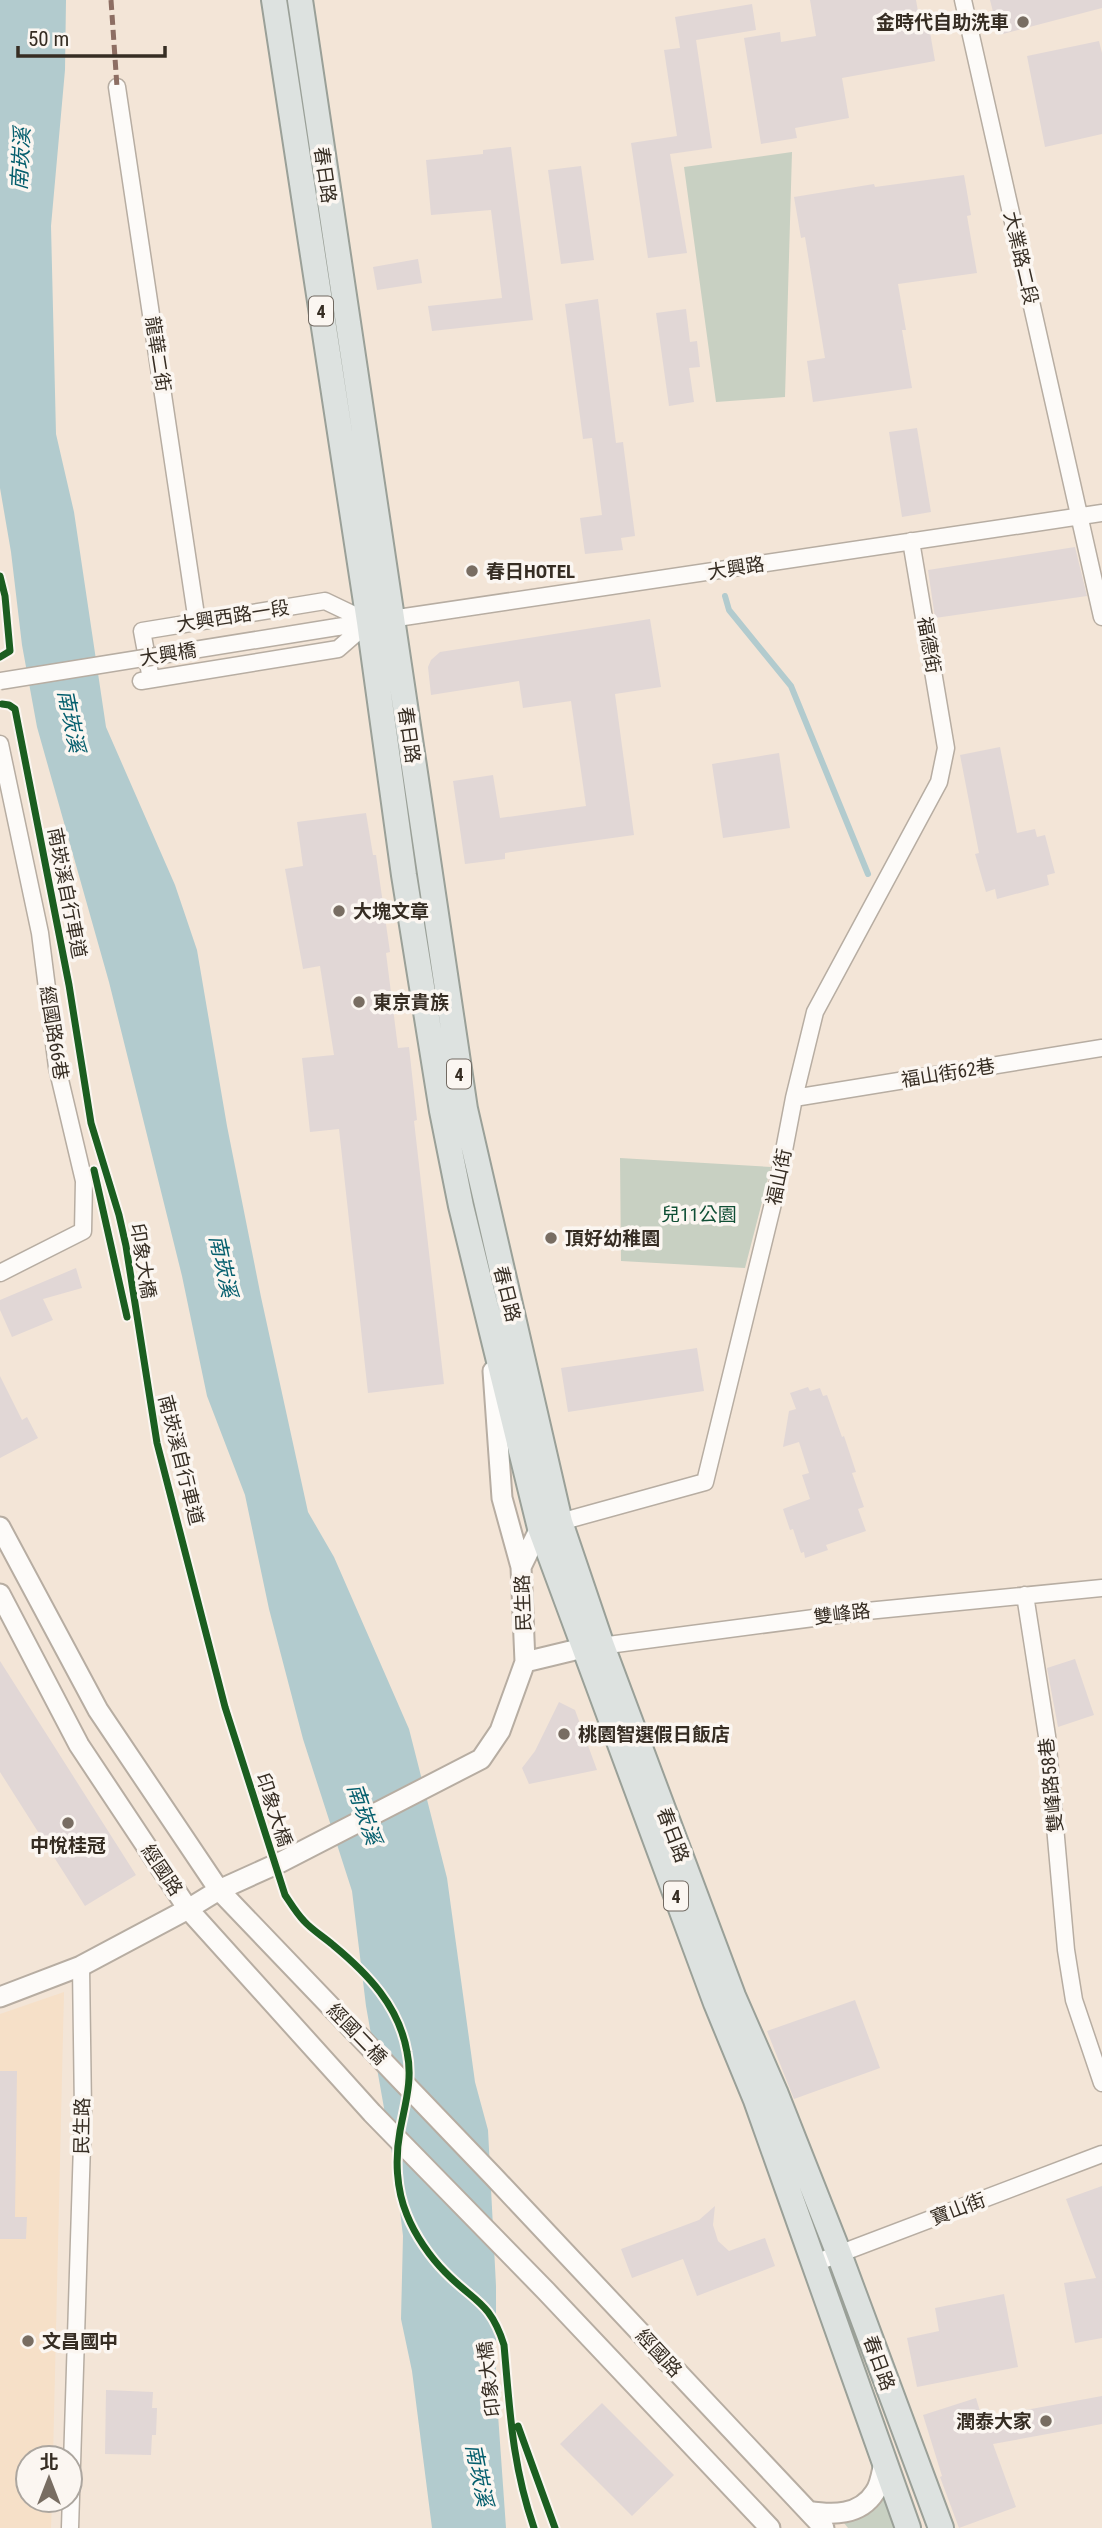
<svg xmlns="http://www.w3.org/2000/svg" width="1102" height="2528" viewBox="0 0 1102 2528" font-family="'Roboto Condensed','Noto Sans TC',sans-serif">
<style>
.built{fill:#f6e0c8}
.green{fill:#c8d0c2}
.water{fill:#b2cbce}
.lines{fill:none;stroke-linecap:round;stroke-linejoin:round}
.stream{stroke:#b2cbce;stroke-width:6}
.building{fill:#e1d7d6}
.minor-casing{stroke:#b7ada2;stroke-width:19}
.tertiary-casing{stroke:#b7ada2;stroke-width:23}
.primary-casing{stroke:#9aa098;stroke-width:28}
.minor{stroke:#fdfbf9;stroke-width:16}
.tertiary{stroke:#fdfbf9;stroke-width:19}
.primary{stroke:#dde2e0;stroke-width:24}
.minor-bridge-casing{stroke:#b7ada2;stroke-width:19;stroke-linecap:butt}
.minor-bridge{stroke:#fdfbf9;stroke-width:16}
.quiet{stroke:#8d6e63;stroke-width:5;stroke-dasharray:10 5;stroke-linecap:butt}
.cycleway-casing{stroke:#fbf6f1;stroke-width:11}
.cycleway{stroke:#1b5e20;stroke-width:7}
.poi-dot{fill:#786d62;stroke:#fbf6f1;stroke-width:2.5}
.labels{text-anchor:middle;dominant-baseline:central;stroke-width:7;stroke-linejoin:round;paint-order:stroke}
.shield{fill:#fbf6f1;stroke:#716961;stroke-width:2}
.shield-label{font-size:18px;font-weight:bold;fill:#362d23}
.poi-label{font-size:19px;font-weight:bold;fill:#362d23;stroke:#fbf6f1;text-anchor:start}
.street-label{font-size:19px;fill:#362d23;stroke:#fbf6f1}
.park-label{font-size:19px;fill:#104f35;stroke:#fbf6f1}
.water-label{font-size:21px;font-style:italic;fill:#045e6d;stroke:#fbf6f1}
</style>
<rect width="100%" height="100%" fill="#f3e5d7"/>
<!-- built -->
<path class="built" d="M64,1992L53,2458H28V2500H52L51,2528H0V2014Z"/>
<!-- green -->
<path class="green" d="M792,152L785,397L716,402L684,167Z
M620,1158L771,1167L745,1268L621,1261Z
M886,2486L900,2528H848L844,2523C866,2516 879,2510 886,2486Z"/>
<!-- water -->
<path class="water" d="M0,0H66L65,70L51,226L56,434L74,512L106,727L175,885L197,950L227,1126L261,1297L308,1512L334,1557L409,1729L447,1878L475,2082L488,2130L496,2286V2386L506,2528H432L412,2371L401,2319L403,2236L396,2176L366,2006L352,1891L303,1739L269,1609L245,1495L207,1396L182,1276L149,1143L109,982L37,727L22,645L11,552L0,488Z"/>
<g class="lines">
<!-- stream -->
<path class="stream" d="M725,596L729,610L791,686L868,874"/>
</g>
<!-- building -->
<path class="building" d="M810,0H916L919,17L927,15L935,61L842,78L849,118L795,128L797,138L761,144L744,38L780,32L781,42L816,36Z
M990,0H1102V8L999,35Z
M752,4L756,30L696,40L712,148L670,154L687,253L648,258L631,143L677,136L664,50L680,48L675,17Z
M1099,41L1102,53V134L1045,147L1027,56Z
M511,147L533,320L432,331L428,306L502,298L491,210L431,215L426,160L483,154V150Z
M581,166L594,260L561,264L548,170Z
M964,175L971,215L967,216L977,273L898,284L906,330H902L912,388L813,402L807,361L825,358L805,237L801,238L794,197L874,184L875,187Z
M418,259L422,283L377,290L373,267Z
M598,299L616,443L623,442L635,536L621,538L623,550L585,554L580,518L602,515L592,438L583,439L565,304Z
M686,309L690,342L697,341L700,367L689,368L694,402L669,406L656,313Z
M917,428L931,512L902,517L889,432Z
M1075,547L1087,596L935,618L928,570Z
M650,619L661,687L615,694L634,835L505,853V859L465,864L453,781L493,775L500,818L586,806L571,701L523,708L519,681L431,695L428,667L431,660L440,652Z
M1000,747L1017,833L1035,829L1037,837L1045,835L1055,873L1047,875L1049,885L997,899L995,889L986,892L975,854L979,853L960,755Z
M779,753L790,828L723,838L712,764Z
M366,813L373,855H376L390,952L386,953L398,1048L409,1047L417,1120L414,1121L444,1384L368,1393L339,1129L310,1132L302,1058L334,1055L320,966L303,969L285,869L303,866L297,822Z
M76,1268L82,1288L43,1299L53,1320L12,1337L0,1310V1300Z
M697,1348L704,1391L568,1412L561,1368Z
M0,1376L22,1420L27,1417L38,1438L0,1458Z
M808,1387L810,1391L820,1388L823,1396L827,1395L842,1437L844,1436L856,1472L852,1473L864,1507L858,1509L866,1531L826,1545L828,1550L805,1558L804,1552L801,1553L793,1529L790,1530L783,1509L810,1499L802,1475L809,1473L799,1442L783,1447L789,1411L796,1409L790,1393Z
M1075,1659L1094,1715L1058,1727L1047,1668Z
M0,1661L136,1875L85,1906L0,1772Z
M559,1702L575,1710L597,1770L529,1784L522,1768L535,1751Z
M855,2000L880,2068L794,2099L767,2031Z
M0,2071H17L15,2217H27L26,2239H0Z
M1102,2186V2338L1075,2343L1064,2283L1096,2278L1066,2199Z
M715,2206L713,2225L718,2241L729,2251L765,2238L775,2266L697,2296L683,2259L632,2278L621,2249L699,2220Z
M1004,2294L1018,2367L917,2387L907,2338L939,2331L935,2308Z
M106,2390L153,2392L152,2408H157L156,2435H152L151,2455L105,2454Z
M1102,2396V2424L993,2444L1016,2507L959,2528L940,2477L942,2476L923,2415L976,2398L982,2418Z
M602,2403L674,2475L632,2516L560,2444Z"/>
<g class="lines">
<!-- minor casing -->
<g class="minor-casing">
<path id="minor" d="M963,0L1102,617
M117,87L197,622
M337,627L1102,513
M141,681L338,649L369,622L325,601L142,631L151,679
M0,744L40,933L57,1067L84,1181L83,1231L0,1273
M794,1098L1102,1048
M560,1522L705,1482L777,1187L794,1098L815,1012L939,782L946,748L911,541
M1025,1595L1047,1736L1066,1950L1074,2000L1102,2083
M593,1647L867,1611L1102,1588
M815,2263L1102,2154
M70,2528L83,2112L81,1966"/>
</g>
<!-- tertiary casing -->
<g class="tertiary-casing">
<path id="tertiary" d="M493,1371L502,1498L521,1567
M0,1527L98,1710L219,1890L494,2177L824,2528
M0,1594L79,1745L188,1909L372,2113L546,2291L770,2528
M525,1662L583,1648
M0,1997L81,1966L188,1909L219,1890L281,1862L481,1759L500,1731L525,1662L521,1567L540,1528L547,1526
M808,2511C832,2515 860,2516 875,2492C881,2484 882,2469 885,2459"/>
</g>
<!-- primary casing -->
<g class="primary-casing">
<path id="primary" d="M274,0L369,622L404,875L442,1111L461,1206L540,1528L716,2003L756,2100L908,2528
M300,0L465,1109L560,1522L602,1646L733,1996L775,2092L839,2254L941,2528"/>
</g>
<!-- minor -->
<use href="#minor" class="minor"/>
<!-- tertiary -->
<use href="#tertiary" class="tertiary"/>
<!-- primary -->
<use href="#primary" class="primary"/>
<!-- minor-bridge casing -->
<g class="minor-bridge-casing">
<path id="minor-bridge" d="M0,681L337,627"/>
</g>
<!-- minor-bridge -->
<use href="#minor-bridge" class="minor-bridge"/>
<!-- quiet -->
<path class="quiet" d="M111,0L117,87"/>
<!-- cycleway casing -->
<g class="cycleway-casing">
<path id="cycleway" d="M0,576L5,596L10,651L0,657
M2,704L9,705L15,709L69,985L91,1123L119,1215L126,1246L157,1443L225,1707L285,1895C291,1904 297,1914 304,1921C312,1930 324,1937 333,1945C368,1974 399,2006 407,2052C413,2080 405,2104 400,2131C395,2158 396,2189 407,2215C415,2235 430,2257 445,2272C474,2302 490,2301 504,2345C510,2412 512,2464 534,2528
M94,1170L127,1317
M518,2426L555,2528"/>
</g>
<!-- cycleway -->
<use href="#cycleway" class="cycleway"/>
</g>
<!-- markers -->
<g class="poi-dot">
<circle cx="1023" cy="22" r="7"/>
<circle cx="472" cy="571" r="7"/>
<circle cx="339" cy="911" r="7"/>
<circle cx="359" cy="1002" r="7"/>
<circle cx="551" cy="1238" r="7"/>
<circle cx="564" cy="1734" r="7"/>
<circle cx="68" cy="1823" r="7"/>
<circle cx="28" cy="2341" r="7"/>
<circle cx="1046" cy="2421" r="7"/>
</g>
<g class="labels">
<!-- shield labels -->
<g class="shield">
<rect x="309" y="296.5" width="24" height="29" rx="5"/>
<rect x="447" y="1059.5" width="24" height="29" rx="5"/>
<rect x="664" y="1881.5" width="24" height="29" rx="5"/>
</g>
<g class="shield-label">
<text x="321" y="311">4</text>
<text x="459" y="1074">4</text>
<text x="676" y="1896">4</text>
</g>
<!-- poi labels -->
<g class="poi-label">
<text x="1009" y="22" text-anchor="end">金時代自助洗車</text>
<text x="486" y="571">春日HOTEL</text>
<text x="353" y="911">大塊文章</text>
<text x="373" y="1002">東京貴族</text>
<text x="565" y="1238">頂好幼稚園</text>
<text x="578" y="1734">桃園智選假日飯店</text>
<text x="68" y="1845" text-anchor="middle">中悅桂冠</text>
<text x="42" y="2341">文昌國中</text>
<text x="1032" y="2421" text-anchor="end">潤泰大家</text>
</g>
<!-- street labels -->
<g class="street-label">
<text transform="translate(325 175) rotate(82)">春日路</text>
<text transform="translate(1021 258) rotate(77)">大業路二段</text>
<text transform="translate(158 354) rotate(81)">龍華二街</text>
<text transform="translate(736 568) rotate(-9)">大興路</text>
<text transform="translate(233 616) rotate(-9)">大興西路一段</text>
<text transform="translate(929 645) rotate(80)">福德街</text>
<text transform="translate(168 654) rotate(-9)">大興橋</text>
<text transform="translate(409 735) rotate(82)">春日路</text>
<text transform="translate(67 893) rotate(79)">南崁溪自行車道</text>
<text transform="translate(54 1033) rotate(81)">經國路66巷</text>
<text transform="translate(948 1073) rotate(-9)">福山街62巷</text>
<text transform="translate(779 1177) rotate(-78)">福山街</text>
<text transform="translate(143 1261) rotate(81)">印象大橋</text>
<text transform="translate(507 1294) rotate(76)">春日路</text>
<text transform="translate(181 1460) rotate(76)">南崁溪自行車道</text>
<text transform="translate(523 1603) rotate(-92)">民生路</text>
<text transform="translate(842 1614) rotate(-7)">雙峰路</text>
<text transform="translate(1051 1785) rotate(-96)">雙峰路58巷</text>
<text transform="translate(274 1810) rotate(72)">印象大橋</text>
<text transform="translate(673 1835) rotate(69)">春日路</text>
<text transform="translate(162 1870) rotate(56)">經國路</text>
<text transform="translate(357 2034) rotate(46)">經國二橋</text>
<text transform="translate(82 2126) rotate(-89)">民生路</text>
<text transform="translate(958 2209) rotate(-21)">寶山街</text>
<text transform="translate(659 2353) rotate(47)">經國路</text>
<text transform="translate(879 2363) rotate(70)">春日路</text>
<text transform="translate(489 2379) rotate(-97)">印象大橋</text>
</g>
<!-- park labels -->
<g class="park-label">
<text x="699" y="1214">兒11公園</text>
</g>
<!-- water labels -->
<g class="water-label">
<text transform="translate(21 159) rotate(-87)">南崁溪</text>
<text transform="translate(71 721) rotate(79)">南崁溪</text>
<text transform="translate(223 1266) rotate(78)">南崁溪</text>
<text transform="translate(364 1814) rotate(71)">南崁溪</text>
<text transform="translate(479 2475) rotate(79)">南崁溪</text>
</g>
</g>
<!-- north arrow -->
<g transform="translate(49 2479)"><circle r="33" fill="#fbf6f1" stroke="#aca69f" stroke-width="2"/>
<path d="M0-5L12 26L0 18L-12 26Z" fill="#786d62"/>
<text y="-10" font-size="19" font-weight="bold" text-anchor="middle" fill="#362d23">北</text>
</g>
<!-- scale -->
<path d="M18 46v10h147v-10" fill="none" stroke="#362d23" stroke-width="3.5"/>
<text x="28" y="46" font-size="21" fill="#362d23" stroke="#fbf6f1" stroke-width="5" paint-order="stroke">50 m</text>
</svg>
